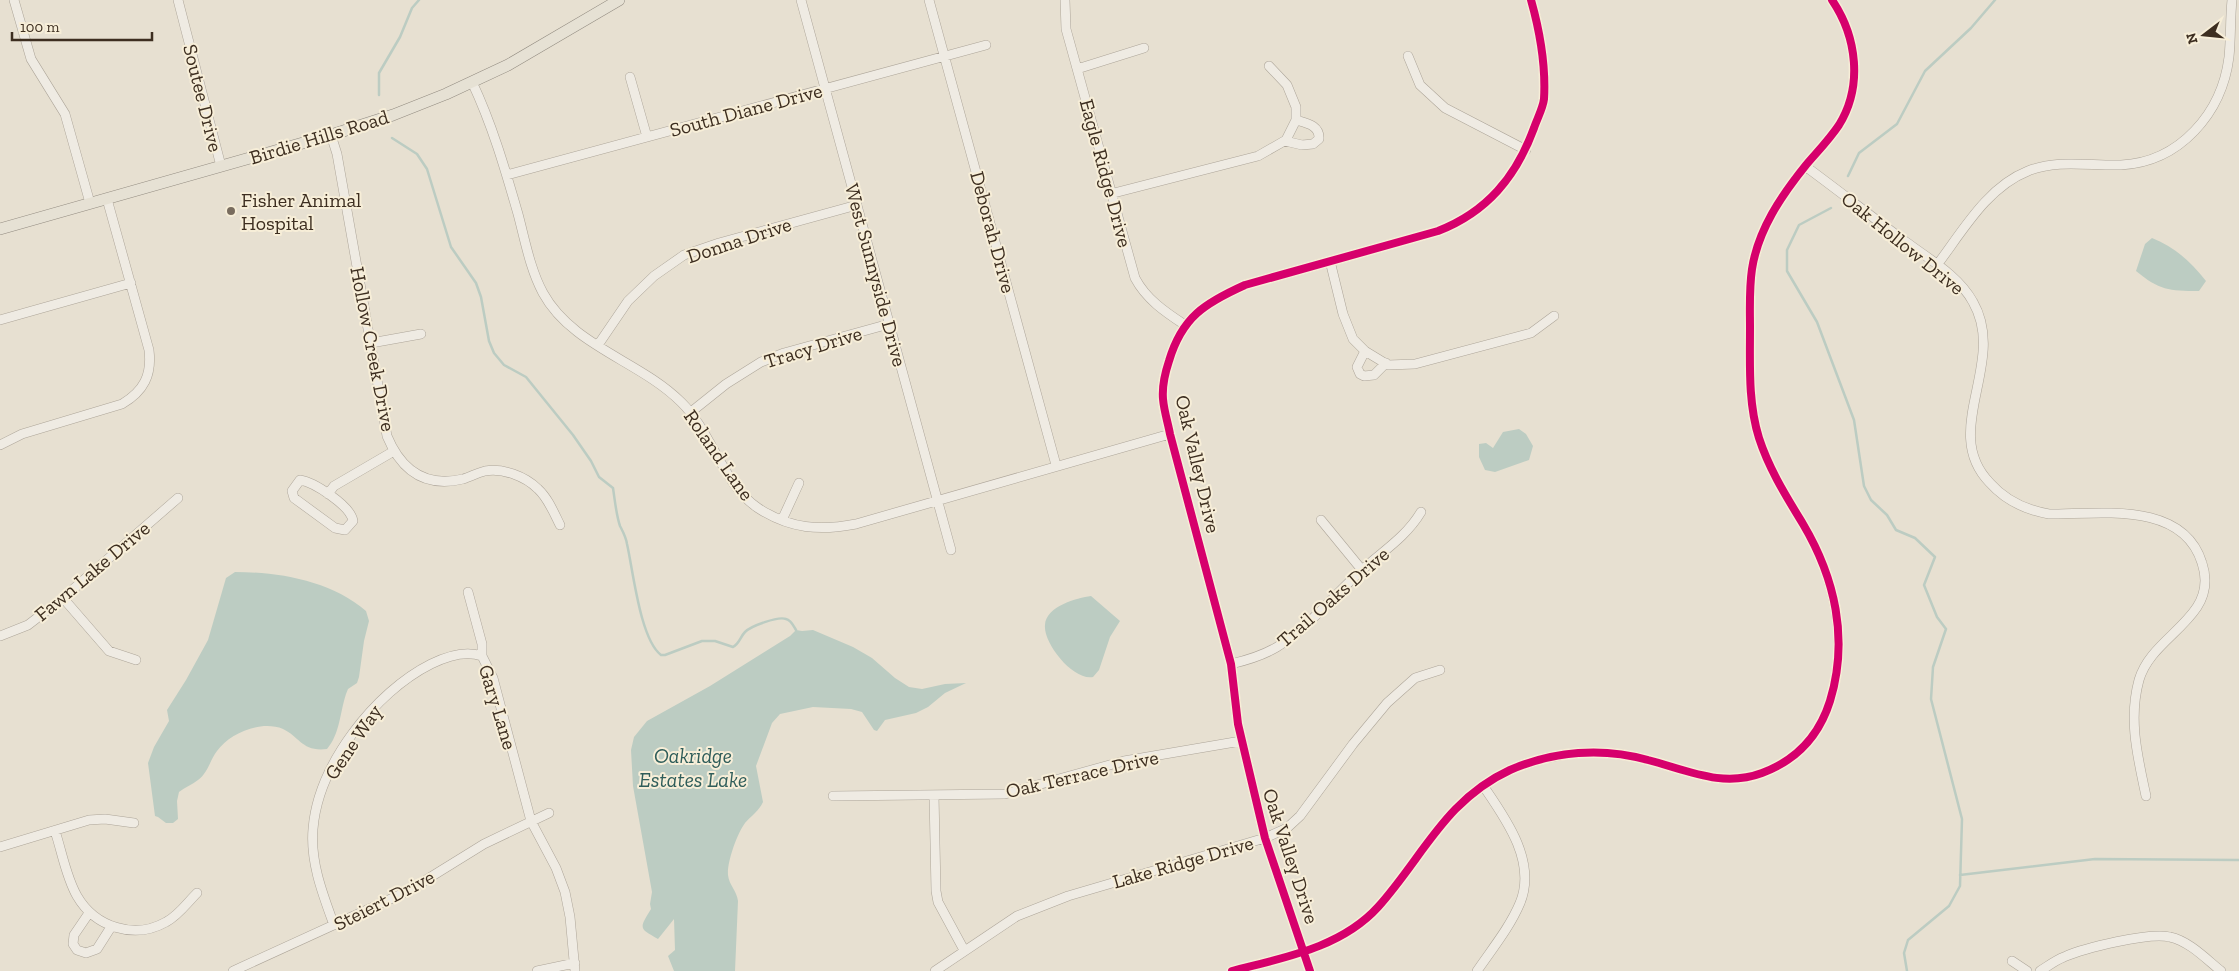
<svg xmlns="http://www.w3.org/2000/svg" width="2239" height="971" viewBox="0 0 2239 971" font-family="'Zilla Slab',serif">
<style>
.water{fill:#bcccc2}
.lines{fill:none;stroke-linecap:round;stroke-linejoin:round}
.stream{stroke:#bcccc2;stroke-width:2.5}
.minor-casing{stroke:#ada599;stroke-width:10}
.major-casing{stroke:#928b80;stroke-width:12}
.minor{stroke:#efebe3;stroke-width:9}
.major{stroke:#e6e1d4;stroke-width:11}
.cycleway-casing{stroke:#f7eed8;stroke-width:11}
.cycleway{stroke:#d6006c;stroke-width:8}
.poi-dot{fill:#786c5e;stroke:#f7eed8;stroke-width:2}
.labels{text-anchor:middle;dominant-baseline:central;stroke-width:4;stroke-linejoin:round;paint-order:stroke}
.street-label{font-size:20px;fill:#3d2e20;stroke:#f7eed8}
.poi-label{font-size:20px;fill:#3d2e20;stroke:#f7eed8;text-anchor:start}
.water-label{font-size:21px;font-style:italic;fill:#2f5d5a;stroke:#f7eed8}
</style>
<rect width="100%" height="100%" fill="#e7e0d1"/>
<!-- water -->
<path class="water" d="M2152,238C2175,247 2191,262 2206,281L2199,291C2169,291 2159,290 2136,271L2145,244Z
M1519,429L1526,434L1533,446L1529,460L1495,472L1485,470L1479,457V444L1486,443L1493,448L1503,432Z
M235,572C280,572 331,581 366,611L369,621L364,641L359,677L357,683L348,689L346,694C340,712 340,734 327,749C302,752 300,737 283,729C261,720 230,733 217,751C210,760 208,773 198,780C192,785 185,787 179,792L177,801L178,819L173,823H166L158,817L155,816L148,763L154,747L169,721L167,710L186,680L208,640L226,578Z
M1091,596L1120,621L1110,637L1099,670L1093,677C1073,681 1043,643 1045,625C1046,606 1077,598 1091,596Z
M796,630L802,631L813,630L853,647L872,658L895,678L909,687L922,689L945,684L966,683L945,693L928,707L916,713L885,720L877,731L874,730L862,712L851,709L813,707L780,714L772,723L756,766L763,802C759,811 751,816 745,823C737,834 727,862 728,875C729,885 737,891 738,901L735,971H674L668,956L675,950L674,919L658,939C640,928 638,930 651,909L650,904L652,892L633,786L631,750L634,737L647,721L710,686L790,636Z"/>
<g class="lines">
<!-- stream -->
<path class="stream" d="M379,95V73L400,37L412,8L419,0
M392,138L417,154L427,169L451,247L476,283L481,297L489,341L494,353L504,365L526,377L573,435L591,461L599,477L613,488C615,501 616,514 620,526C623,532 626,537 627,544C633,570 640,639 661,655H665L702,641H715L733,647C740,643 740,637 745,632C751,626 778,616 786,619C791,620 793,625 796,630
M1848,176L1859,153L1897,124L1925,71L1971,28L1995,0
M1831,208L1799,225L1787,250V271L1817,322L1854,420L1864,486L1871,500L1887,515L1896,530L1915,538L1935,557L1924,585L1937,617L1946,629L1933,667L1931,699L1962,819L1960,886L1949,906L1908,940L1904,953L1907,971
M1960,875L2095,859L2239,860"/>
<!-- minor casing -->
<g class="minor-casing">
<path id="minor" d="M14,0L31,59L65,114L90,203
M178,0L221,166
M801,0L951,550
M929,0L1056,465
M1065,0L1066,29L1135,278C1146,299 1165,312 1185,325
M1408,56L1420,85L1445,108L1526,150
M1077,69L1144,48
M630,77L647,137
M472,82C492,124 505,169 518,214C525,240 530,269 543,293C572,346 640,361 681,402C712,432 723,485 758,508C790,529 820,531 856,524L1170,434
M331,135L337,154L387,436C401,470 425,488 463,479C470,477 477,473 485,471C503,468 525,476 538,489C548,498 554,513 560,525
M1285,141L1302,145L1313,144L1319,139C1320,125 1306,123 1296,120
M1805,166C1839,191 1872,217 1906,242C1929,259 1959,276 1973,302C2008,363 1939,431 1990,483C2006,501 2026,510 2049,514C2101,514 2183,501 2202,563C2207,578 2206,593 2197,607C2180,633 2148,649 2139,680C2128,720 2138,758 2146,796
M507,175L986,45
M1110,194L1258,156L1286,140L1296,120V107L1287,85L1269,66
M1330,261L1343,314L1353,339L1365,351L1388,365L1415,364L1531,333L1554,316
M1937,265C1962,232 1987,187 2028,171C2057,159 2090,166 2121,165C2180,162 2222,113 2229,57C2231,38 2230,19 2232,0
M0,320L131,283
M371,343L421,334
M598,345L628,301L654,276L684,255L719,243L857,205
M1365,351L1357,367L1360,374L1364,376L1374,375L1386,363
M691,412L726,384L761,362L784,353L889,324
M0,445L22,434L122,404C144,391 152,375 149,350L107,199
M300,480C314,482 351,506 353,521L345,530L335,528L294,498L292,491Z
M328,494L334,486L394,451
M782,520L799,483
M1321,520L1362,570
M468,592L482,644V656L493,678L531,821L556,868L565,892L570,917L575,971
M63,598L109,651L136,660
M0,636L28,625L63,598L178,498
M1231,664C1248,660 1262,656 1277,647C1309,627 1334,595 1362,570C1383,551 1406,537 1421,512
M934,795L936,891L938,902L964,950
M833,796L1005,794L1124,761L1241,741
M55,831C62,852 66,877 77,896C95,927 134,940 166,922C178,916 187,903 197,893
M0,847L89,820L105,819L134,823
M89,913L74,935L73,944L77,950L86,953L97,949L111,927
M334,925C323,895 310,862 313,829C318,765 375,692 431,664C447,656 465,650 482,656
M2012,961L2027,971
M233,971L408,891L484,844L549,813
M537,971L575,963
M935,971L1017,916L1068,896L1265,838L1287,828L1300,816L1353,744L1387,703L1415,678L1440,670
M1232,971C1282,958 1341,948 1378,907C1423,857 1445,800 1510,770C1554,751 1602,747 1648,760C1687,770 1722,788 1762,773C1797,760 1819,736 1830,701C1849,639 1835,578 1803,524C1786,496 1769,469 1759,438C1748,403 1750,365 1750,328C1750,309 1749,289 1752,269C1758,230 1781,196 1806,165C1817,152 1829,140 1839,125C1863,86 1857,37 1832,0
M1310,971L1265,838L1238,724L1231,664L1170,434C1168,423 1164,411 1163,399C1162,387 1165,373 1169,361C1182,317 1205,303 1245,285L1438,231C1487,212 1516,177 1534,128C1537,119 1543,108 1544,99C1546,65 1540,32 1531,0
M1477,971C1492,949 1510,927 1520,903C1537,862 1506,819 1484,787
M2040,971C2048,966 2056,960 2064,957C2084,948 2149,932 2170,937C2189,941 2206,959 2221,971"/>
</g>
<!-- major casing -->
<g class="major-casing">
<path id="major" d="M0,229L331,135L393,115L446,94L508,65L619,0"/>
</g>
<!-- minor -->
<use href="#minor" class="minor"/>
<!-- major -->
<use href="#major" class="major"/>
<!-- cycleway casing -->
<g class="cycleway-casing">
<path id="cycleway" d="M1232,971C1282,958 1341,948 1378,907C1423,857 1445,800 1510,770C1554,751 1602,747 1648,760C1687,770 1722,788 1762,773C1797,760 1819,736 1830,701C1849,639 1835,578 1803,524C1786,496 1769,469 1759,438C1748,403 1750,365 1750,328C1750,309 1749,289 1752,269C1758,230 1781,196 1806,165C1817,152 1829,140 1839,125C1863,86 1857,37 1832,0
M1310,971L1265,838L1238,724L1231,664L1170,434C1168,423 1164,411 1163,399C1162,387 1165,373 1169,361C1182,317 1205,303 1245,285L1438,231C1487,212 1516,177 1534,128C1537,119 1543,108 1544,99C1546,65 1540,32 1531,0"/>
</g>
<!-- cycleway -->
<use href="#cycleway" class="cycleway"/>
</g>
<!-- markers -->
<circle class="poi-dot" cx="231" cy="211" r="5"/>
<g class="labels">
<!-- street labels -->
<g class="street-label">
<text transform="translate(203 98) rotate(76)">Soutee Drive</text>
<text transform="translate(746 110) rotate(-15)">South Diane Drive</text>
<text transform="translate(319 137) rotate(-17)">Birdie Hills Road</text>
<text transform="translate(1106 173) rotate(75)">Eagle Ridge Drive</text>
<text transform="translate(993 232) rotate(75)">Deborah Drive</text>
<text transform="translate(739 240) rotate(-18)">Donna Drive</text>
<text transform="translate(1903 243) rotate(39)">Oak Hollow Drive</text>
<text transform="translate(876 275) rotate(75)">West Sunnyside Drive</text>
<text transform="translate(813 347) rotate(-17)">Tracy Drive</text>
<text transform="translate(373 349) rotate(79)">Hollow Creek Drive</text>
<text transform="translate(719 455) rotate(55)">Roland Lane</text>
<text transform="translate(1198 464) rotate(77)">Oak Valley Drive</text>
<text transform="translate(92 571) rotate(-40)">Fawn Lake Drive</text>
<text transform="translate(1333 597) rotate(-41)">Trail Oaks Drive</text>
<text transform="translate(498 707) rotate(73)">Gary Lane</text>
<text transform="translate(353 742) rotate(-56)">Gene Way</text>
<text transform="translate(1082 774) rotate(-13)">Oak Terrace Drive</text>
<text transform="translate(1291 856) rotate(72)">Oak Valley Drive</text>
<text transform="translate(1183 862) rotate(-16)">Lake Ridge Drive</text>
<text transform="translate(384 900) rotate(-27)">Steiert Drive</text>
</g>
<!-- poi labels -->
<g class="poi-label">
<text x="241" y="200">Fisher Animal<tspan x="241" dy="23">Hospital</tspan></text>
</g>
<!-- water labels -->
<g class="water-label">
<text x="693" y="755">Oakridge<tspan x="693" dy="24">Estates Lake</tspan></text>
</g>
</g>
<!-- north arrow -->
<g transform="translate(2204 35) rotate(254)" stroke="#f7eed8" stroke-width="4" paint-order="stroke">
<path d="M0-4L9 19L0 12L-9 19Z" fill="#3d2e20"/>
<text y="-8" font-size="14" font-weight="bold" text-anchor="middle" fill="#3d2e20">N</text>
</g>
<!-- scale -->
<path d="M12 32v8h140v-8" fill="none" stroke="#3d2e20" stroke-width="2.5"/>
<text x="20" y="32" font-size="15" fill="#3d2e20" stroke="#f7eed8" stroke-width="4" paint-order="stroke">100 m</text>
</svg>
